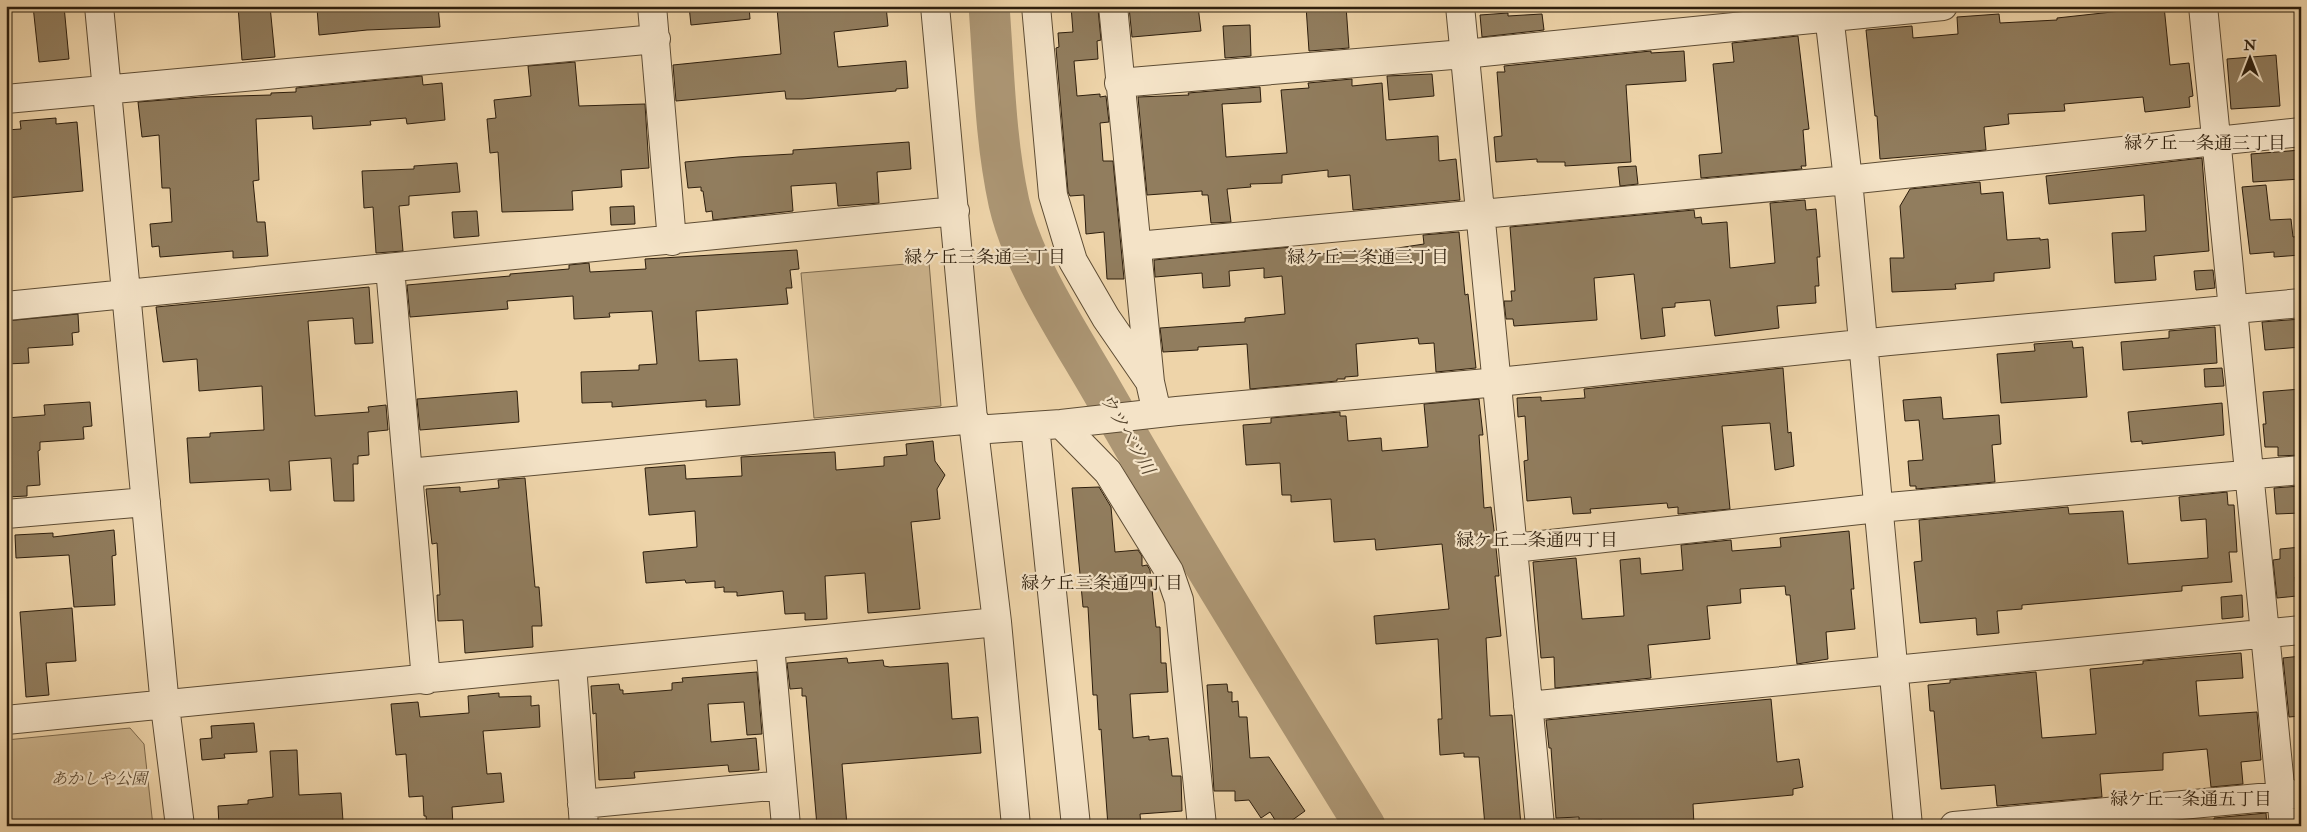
<svg xmlns="http://www.w3.org/2000/svg" width="2307" height="832" viewBox="0 0 2307 832" font-family="'IM FELL Double Pica','Noto Serif JP',serif">
<style>
.green{fill:#cdb58e;stroke:#7d6a4e}
.lines{fill:none;stroke-linecap:round;stroke-linejoin:round}
.river{stroke:#ac9674;stroke-width:41}
.building{fill:#917d5e;stroke:#2d1e0d}
.minor-casing{stroke:#5d4c34;stroke-width:30}
.minor{stroke:#f4e3c7;stroke-width:28}
.labels{text-anchor:middle;dominant-baseline:central;stroke-width:4.5;stroke-linejoin:round;paint-order:stroke}
.park-label{font-size:16px;font-style:italic;fill:#5d4b34;stroke:#f4e3c7}
.neighbourhood-label{font-size:18px;fill:#2d1e0d;stroke:#f4e3c7}
.water-label{font-size:18px;font-style:italic;fill:#594831;stroke:#f4e3c7}
</style>
<rect width="100%" height="100%" fill="#eed4a9"/>
<filter id="stains"><feTurbulence type="fractalNoise" baseFrequency=".004" numOctaves="4"/><feColorMatrix values="0 0 0 0 .2 0 0 0 0 .09 0 0 0 0 .02 0 0 0 .5 -.17"/></filter>
<radialGradient id="worn" r=".72"><stop offset=".6" stop-color="#630" stop-opacity="0"/><stop offset="1" stop-color="#630" stop-opacity=".3"/></radialGradient>
<!-- green -->
<path class="green" d="M929,262L941,406L814,418L801,273Z
M130,728L144,744L153,826H6V740Z"/>
<g class="lines">
<!-- river -->
<path class="river" d="M989,6C994,71 995,139 1009,203C1024,268 1072,338 1105,396C1188,541 1277,683 1365,826"/>
</g>
<!-- building -->
<path class="building" d="M33,6H64L69,59L39,62Z
M238,6H270L275,57L242,60Z
M358,6H438L440,27L367,30L319,35L317,8Z
M689,6H749L750,19L691,25Z
M798,6H886L888,26L834,32L838,67L906,61L908,88L896,89V91L802,99H786L785,91L676,101L673,65L781,54L777,8Z
M1071,6H1096L1098,9L1101,40L1097,41L1098,59L1074,61L1077,96L1100,94V97L1106,96L1109,122L1100,123L1103,161H1113L1124,279H1107L1104,232L1086,234L1084,195L1070,196L1068,192L1056,48L1059,47L1058,33L1073,32Z
M1198,6L1201,31L1132,37L1129,7Z
M1306,6H1346L1349,48L1309,51Z
M1728,6H1784L1729,12Z
M2121,6H2164L2170,65L2189,63L2193,96L2189,97L2190,107L2145,112L2143,97L2064,104L2065,111L2008,114L2009,124L1984,127L1986,150L1880,159L1877,116H1875L1866,30L1912,26L1913,38L1958,34L1957,17L1999,14L2000,23L2057,20V18L2121,11Z
M1508,13V16L1542,14L1544,30L1482,37L1480,15Z
M1250,25L1251,56L1225,58L1223,26Z
M1798,36L1809,129L1803,130L1806,166H1801L1802,169L1701,178L1699,155L1722,153L1713,64L1734,62L1732,43Z
M1651,51V53L1684,51L1686,81L1626,85L1631,162L1565,166V162H1537V159L1496,162L1494,137L1502,136L1497,72H1505L1504,66Z
M2276,55L2280,106L2231,109L2227,59Z
M575,62L579,106L645,104L649,168L621,170L622,187L572,191L573,210L502,212L498,152L490,153L487,119L496,118L494,100L531,96L528,66Z
M1432,74L1434,96L1389,100L1387,76Z
M422,76L423,85L442,83L445,120L407,124L406,118L370,121L371,125L313,129L312,116L256,119L259,180L253,181L257,222H265L268,256L233,258V251L160,257L159,246L152,247L150,224L172,222L170,188H162L159,135L142,137L138,102L202,97L271,95V93L296,92V88Z
M1352,79V86L1382,83L1386,140L1438,136L1439,161L1456,159L1460,200L1353,210L1350,175L1328,177V170L1282,175V183L1250,184L1251,187L1227,189L1231,222L1211,223L1208,195H1202V191L1147,195L1138,97L1189,95L1188,93L1260,87L1261,102L1222,104L1226,157L1287,153L1281,90L1309,88L1308,83Z
M56,118V124L77,122L83,191L6,198V130L21,129L20,121Z
M909,142L911,169L877,172L879,203L838,206L836,183L791,186L793,211L713,220L712,211L706,212L703,191H701V187L688,188L685,162L738,157L793,154V150Z
M2301,150V179L2253,182L2251,154Z
M2202,158L2209,251L2154,256L2156,280L2115,283L2112,233L2146,231L2144,195L2049,204L2046,176Z
M457,163L460,192L409,196V205L399,206L403,251L376,253L373,207L364,208L362,171L414,169V166Z
M1636,166L1638,184L1620,186L1618,167Z
M1980,182L1981,194L2003,192L2007,240L2040,238V240L2048,239L2050,268L1994,273V281L1955,284L1956,289L1892,292L1890,258H1904L1900,206L1910,189Z
M2266,185L2270,220L2291,219L2293,237L2301,236V255L2274,257V252L2250,254L2242,187Z
M1805,200L1806,210L1816,209L1820,257H1817L1819,286H1815L1816,303L1777,306L1779,328L1715,336L1710,300L1675,303V307L1662,308L1665,336L1641,339L1634,274L1594,278L1597,320L1514,326L1513,319H1506L1504,301H1512L1511,291H1515L1510,227L1694,210L1695,218L1701,217L1702,224L1727,222L1730,268L1775,263L1770,203Z
M634,206L635,224L611,225L610,207Z
M477,211L479,236L454,238L452,212Z
M1459,232L1465,295L1468,294L1476,368L1436,372L1434,343L1419,344L1418,338L1356,344L1358,376L1345,377V379H1337V381L1250,389L1247,344L1198,347V350L1163,352L1160,328L1245,322V318L1285,314L1282,276L1264,278V268L1229,271L1230,286L1203,288L1202,273L1155,277L1154,260L1291,247V256L1391,249L1424,244L1423,235Z
M797,250L799,269L790,270L792,288H786L788,304L696,311L699,361L737,359L740,405L706,407V400L612,407V402L582,403L581,372L639,370V365L657,364L652,311L609,313L610,317L574,319L573,296L507,301L508,309L410,317L407,285L510,276V274L569,269V265L589,263L590,272L646,269L645,259Z
M2213,270L2215,288L2196,290L2194,271Z
M369,287L373,343L355,344L353,318L308,321L315,416L369,412L368,407L386,405L388,430L368,432L369,455L358,456V464H353L354,501H334L331,458L289,461L291,490L270,491L269,479L190,483L187,438L210,437V433L264,430L262,386L199,391L197,359L163,362L156,307Z
M78,314L79,332L72,333L73,345L28,348L29,363L6,364V321Z
M2301,319V347L2265,350L2262,322Z
M2215,327L2217,363L2123,370L2121,342L2169,338V331Z
M2072,341L2073,348L2083,347L2087,397L2001,403L1997,354L2035,351L2034,344Z
M1783,368L1788,433L1791,432L1794,466L1775,470L1770,423L1722,426L1730,509L1678,514V507L1668,508L1667,503L1590,509L1591,513L1573,514L1571,497L1527,501L1524,461L1528,460L1525,416L1518,417L1517,398L1541,397V401L1585,398L1584,389Z
M2222,368L2224,386L2205,387L2204,369Z
M2301,389V455L2278,456V447H2265L2263,424H2266L2263,392Z
M517,391L519,422L420,430L417,399Z
M1941,397L1943,419L1999,415L2001,444L1992,445L1995,482L1916,489V486H1910L1908,461L1923,460L1919,420L1905,421L1903,400Z
M1479,399L1483,435H1479L1484,508L1491,507L1495,538L1499,576H1495L1501,636L1486,638L1490,716L1512,715L1521,826H1485L1479,757H1464V753L1440,755L1438,719H1442L1438,639L1376,644L1374,616L1449,609L1442,544L1376,550L1375,539L1334,542L1331,499L1291,502V495H1282L1280,463L1246,465L1243,425L1271,423V418L1340,412V416H1346L1348,441L1381,438L1382,451L1428,447L1424,404Z
M90,402L92,426L83,427L84,439L40,442V450L38,451L40,485L27,486V496L7,497L6,418L45,415L44,405Z
M2222,403L2224,435L2142,444V441L2131,442L2128,412Z
M933,441L935,461L945,475L937,489L940,519L911,522L920,609L868,613L865,573L825,576L827,619L805,620V613L785,614L783,591L737,596V592H724V587L715,588V581L686,583L685,580L646,583L643,552L697,547L695,511L649,515L645,468L685,465L686,479L742,476L741,457L835,452L836,470L884,466V457L907,455L906,444Z
M525,478L535,587H539L542,626H532L533,647L465,653L463,620L438,621L437,595H440L437,543L432,544L426,489L460,487V492L499,488L498,480Z
M2301,486V513L2276,514L2274,488Z
M1099,487L1111,507L1115,552L1138,550L1142,556V566L1147,565L1150,570L1156,627H1160L1161,663H1166L1168,692L1130,694L1133,738L1149,736V740L1168,738L1172,776H1181L1182,811L1140,814L1141,826H1108L1101,729L1099,730L1097,695H1093L1088,607H1083L1072,488Z
M2227,492L2228,505H2234L2237,552H2229L2232,582L2182,586V591L2022,605V609L1997,611L1999,633L1977,635L1976,618L1920,623L1914,562L1922,561L1919,520L2068,507L2069,514L2123,511L2128,564L2208,558L2206,519L2181,521L2179,497Z
M114,530L116,555L112,556L115,605L74,607L69,555L16,558L15,535L53,533V537Z
M1849,531L1854,589H1851L1855,629L1826,632L1828,659L1797,664L1790,595H1786L1785,586L1740,589L1741,603L1707,606L1710,639L1648,645L1651,678L1555,688L1554,657L1541,658L1533,562L1576,558L1582,619L1624,616L1620,560L1640,558L1641,574L1683,570L1681,545L1731,540L1732,551L1781,547L1780,538Z
M2301,547V576L2295,577L2297,596L2277,598L2273,560L2280,559V549Z
M2242,595L2243,617L2222,619L2221,597Z
M72,608L76,661L46,663L49,695L26,697L20,612Z
M2241,653L2243,678L2196,681L2199,716L2257,712L2261,760L2241,762L2243,784L2211,787L2207,749L2163,753V770L2100,774L2102,797L1997,806L1995,785L1941,789L1934,711H1930L1928,685L1950,683V680L2036,672L2042,738L2096,734L2090,669L2143,664V661Z
M2301,656V716L2289,717L2283,658Z
M847,658L848,663L883,660L884,666L890,667L948,663L952,719L978,717L981,753L842,764L847,826H817L806,696H802V688L790,689L787,663Z
M757,672L762,734L747,735L744,702L708,704L711,742L756,738L759,770L729,772L728,765L634,772L635,778L599,780L596,713L593,714L591,686L619,684L620,690H623V694L672,690V683L683,682L682,678Z
M1227,684L1228,692H1232V702L1238,701L1239,717H1247L1250,758L1269,757L1305,811L1284,826H1279L1270,812L1261,818L1249,800L1235,801V791H1214L1207,685Z
M499,693V697L531,696V706L539,705L540,727L483,731L487,774L501,773L504,802L452,807L453,826H427L426,816H424L423,796L409,797L406,754L396,755L391,704L418,702L420,717L469,713L468,696Z
M1771,699L1777,762L1799,759L1803,787L1793,789V795L1693,804L1694,826H1603L1602,820L1579,821V817L1556,818L1551,748H1549L1546,720Z
M254,723L257,752L224,754L225,758L202,760L200,739L212,738L211,726Z
M297,750L299,795L341,793L343,821L303,824V826H219L218,806L248,804V800L273,797L270,751Z
M2266,813L2267,826H2214V818Z"/>
<g class="lines">
<!-- minor casing -->
<g class="minor-casing">
<path id="minor" d="M99,6L165,706L180,826
M652,6L672,241
M935,6L974,430L997,622L1016,826
M1036,6L1053,195L1073,261L1106,318L1148,379
M1113,6L1150,382L1157,413
M1460,6L1540,826
M1828,6L1848,180L1908,826
M2203,6L2284,826
M1119,83L1464,54L1943,6
M6,99L656,39
M1137,246L1848,180L2301,132
M390,268L426,680
M6,306L955,211
M1061,424L1108,472L1169,571L1179,600L1202,826
M1035,426L1076,826
M974,430L1061,424L1177,411L1498,382L1889,341L2301,303
M408,473L974,419
M6,514L146,502
M1514,548L1878,508L2301,470
M770,645L786,826
M572,665L584,826
M1528,706L2301,630
M6,720L997,622
M582,804L782,785
M1954,826L2301,794"/>
</g>
<!-- minor -->
<use href="#minor" class="minor"/>
</g>
<g class="labels">
<!-- park labels -->
<g class="park-label">
<text x="99" y="779">あかしや公園</text>
</g>
<!-- neighbourhood labels -->
<g class="neighbourhood-label">
<text x="2205" y="143">緑ケ丘一条通三丁目</text>
<text x="985" y="257">緑ケ丘三条通三丁目</text>
<text x="1368" y="257">緑ケ丘二条通三丁目</text>
<text x="1537" y="540">緑ケ丘二条通四丁目</text>
<text x="1102" y="583">緑ケ丘三条通四丁目</text>
<text x="2191" y="799">緑ケ丘一条通五丁目</text>
</g>
<!-- water labels -->
<g class="water-label">
<text transform="translate(1127 434) rotate(60)">ウツベツ川</text>
</g>
</g>
<!-- margin -->
<rect width="2307" height="832" fill="none" stroke="#eed4a9" stroke-width="25"/>
<rect x="8" y="8" width="2292" height="817" fill="none" stroke="#2d1e0d" stroke-width="2.5"/>
<rect x="12" y="12" width="2282" height="807" fill="none" stroke="#2d1e0d"/>
<!-- north arrow -->
<g transform="translate(2250 58)" stroke="#f4e3c7" stroke-width="4" paint-order="stroke">
<path d="M0-4L9 19L0 12L-9 19Z" fill="#2d1e0d"/>
<text y="-8" font-size="14" font-weight="bold" text-anchor="middle" fill="#2d1e0d">N</text>
</g>
<rect width="100%" height="100%" filter="url(#stains)"/>
<rect width="100%" height="100%" fill="url(#worn)"/>
</svg>
